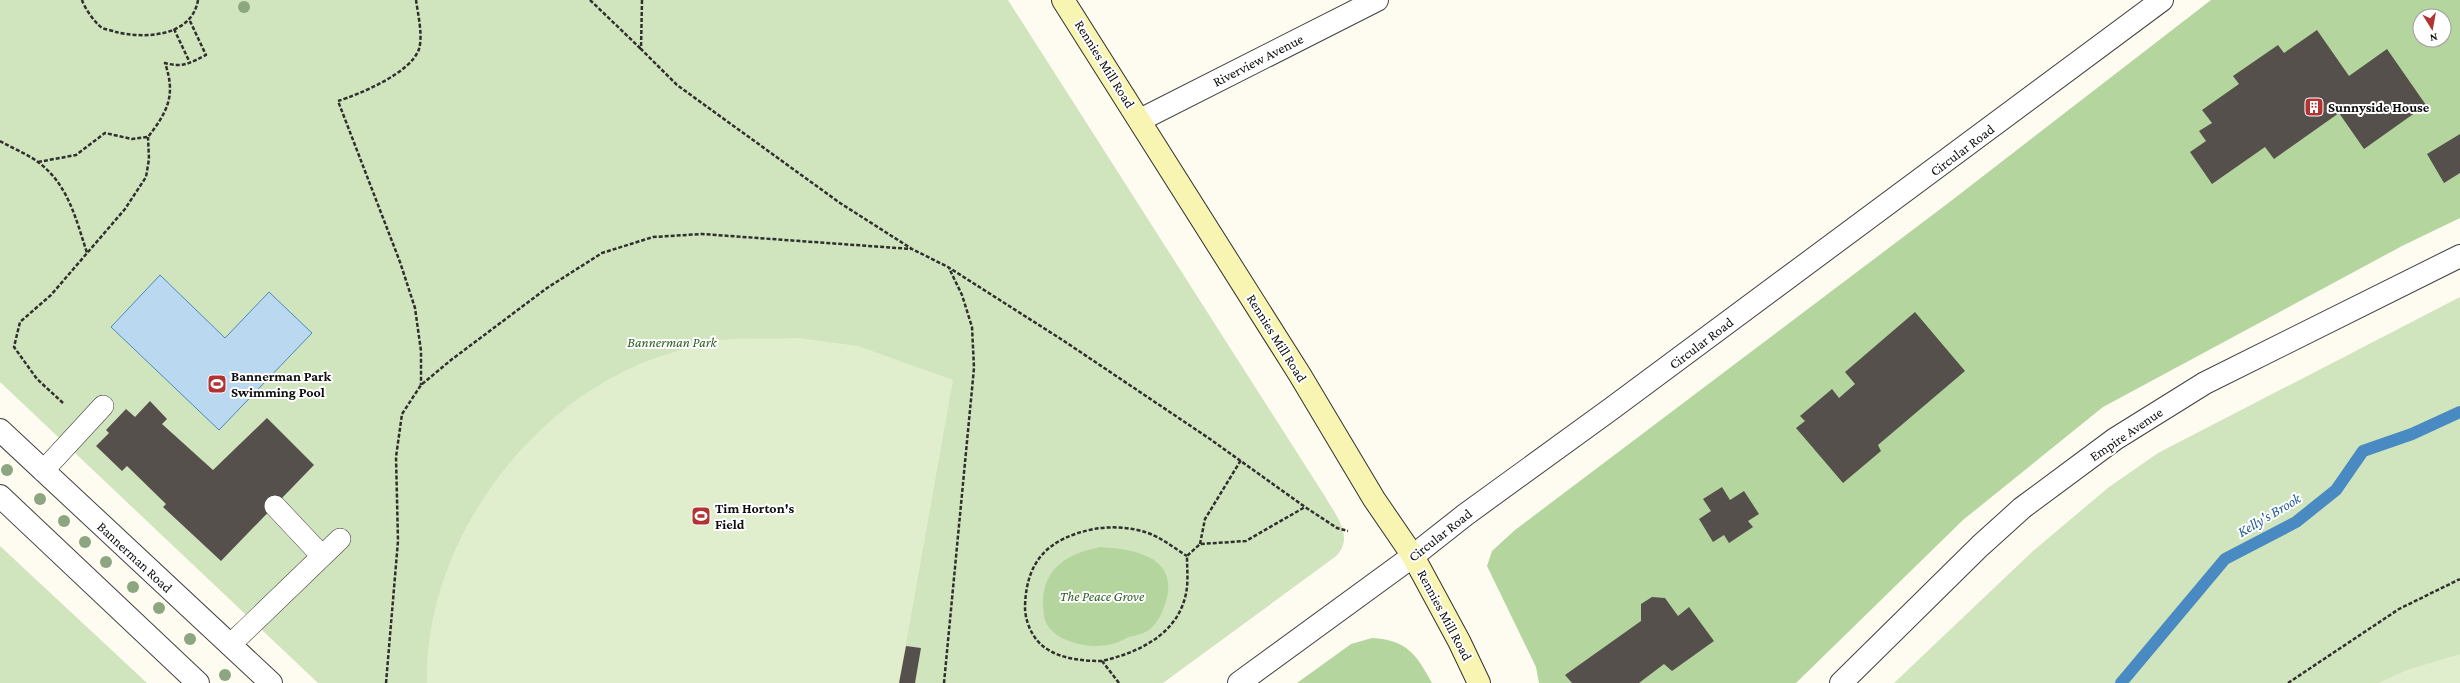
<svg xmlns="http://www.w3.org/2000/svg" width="2460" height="683" viewBox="0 0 2460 683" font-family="'Crimson Pro',serif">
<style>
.green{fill:#d0e5bd}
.forest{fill:#b4d59e;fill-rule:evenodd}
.pitch{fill:#e1eece}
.water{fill:#bad9f1;stroke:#488ac1}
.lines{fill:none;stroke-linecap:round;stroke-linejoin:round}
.stream{stroke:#488ac1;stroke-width:12}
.building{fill:#56504c}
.service-casing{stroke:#414141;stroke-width:22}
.minor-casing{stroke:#414141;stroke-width:24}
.tertiary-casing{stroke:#414141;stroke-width:24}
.secondary-casing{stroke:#303030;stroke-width:24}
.path{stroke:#303030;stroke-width:2.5;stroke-dasharray:4 2;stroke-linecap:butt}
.service{stroke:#fff;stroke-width:21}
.minor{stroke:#fff;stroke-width:22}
.tertiary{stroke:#fff;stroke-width:22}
.secondary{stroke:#f8f4b2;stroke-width:22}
.tree{fill:#8ca680}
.labels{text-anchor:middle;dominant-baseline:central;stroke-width:4;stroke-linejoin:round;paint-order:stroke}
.street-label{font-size:14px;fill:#0e0e0e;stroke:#fff}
.poi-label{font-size:14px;font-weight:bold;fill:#0e0e0e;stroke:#fff;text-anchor:start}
.park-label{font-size:14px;font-style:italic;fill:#2e6024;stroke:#fff}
.water-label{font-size:15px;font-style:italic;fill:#235d95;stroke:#fff}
</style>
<rect width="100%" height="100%" fill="#fefcf1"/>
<!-- green -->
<path class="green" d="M0,0H1008L1326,498C1337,517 1355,538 1335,557L1163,683H318L0,382Z
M2460,297V683H1894L2033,551L2109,487L2158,453Z
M0,546L147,683H0Z"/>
<!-- forest -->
<path class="forest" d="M2211,0H2460V218L2402,246L2103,407L1963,520L1796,683H1539L1536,667L1487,566L1492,551L1515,530L1947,204ZM2420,16H2444V40H2420Z
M1100,547C1133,549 1179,556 1166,601C1163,611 1158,623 1149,630C1143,634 1136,635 1129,637C1124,639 1118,643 1112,644C1093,649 1066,644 1052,631C1044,623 1044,616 1043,606C1042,569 1066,554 1100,547Z
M1372,638C1407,640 1416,654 1432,683H1297L1351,644Z"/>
<!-- pitch -->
<path class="pitch" d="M799,338L858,346L953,380L899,683H427C424,539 536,391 674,352C688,348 705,342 720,340C746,338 773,339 799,338Z
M2460,654V683H2378L2407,670Z"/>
<!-- water -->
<path class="water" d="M160,275L225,338L269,292L312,333L219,430L111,327Z"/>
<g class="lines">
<!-- stream -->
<path class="stream" d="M2121,683L2225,559L2296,522L2336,490L2363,451L2412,434L2460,412"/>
</g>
<!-- building -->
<path class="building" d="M2317,30L2349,76L2387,49L2426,105L2364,149L2339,113L2274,159L2265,147L2212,184L2190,152L2206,141L2199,131L2212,123L2202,110L2239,84L2233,76L2278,45L2284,53Z
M2460,134V173L2444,183L2427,154Z
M1915,312L1965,371L1878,445L1881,451L1843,483L1796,428L1805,421L1800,416L1832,389L1839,398L1855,384L1845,372Z
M150,401L167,419L162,424L213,470L267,418L314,465L221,561L163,507L166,504L127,466L122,471L96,446L109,433L106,430L126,409L135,417Z
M1722,487L1730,500L1744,491L1759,514L1748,521L1753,527L1729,543L1724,535L1713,542L1699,519L1711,511L1703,499Z
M1652,597L1665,598L1678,616L1689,607L1714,641L1672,671L1664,664L1639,683H1572L1565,675L1641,621V604Z
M906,646L921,648L915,683H899Z"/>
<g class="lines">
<!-- service casing -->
<g class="service-casing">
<path id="service" d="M43,471L103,406
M275,506L322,556
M230,645L340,539"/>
</g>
<!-- minor casing -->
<g class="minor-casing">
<path id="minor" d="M1140,120L1377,0
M1413,556L1465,515L1611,409L2162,0
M1841,683L1980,546L2022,508L2115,439L2205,383L2460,256"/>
</g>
<!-- tertiary casing -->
<g class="tertiary-casing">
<path id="tertiary" d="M0,430L271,683
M0,496L198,683
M1239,683L1413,556"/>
</g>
<!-- secondary casing -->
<g class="secondary-casing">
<path id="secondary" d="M1063,0L1300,375L1374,499L1413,556L1459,641L1479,683"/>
</g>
<!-- path -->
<path class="path" d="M82,0C84,7 95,23 101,27C105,30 112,30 116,32C144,39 192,37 198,0
M416,0C418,14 423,36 419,49C411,73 360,94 338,101L400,262L415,308L421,351V385
M590,0L641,49
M642,0L641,49L677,85L840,203L912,249L948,267L1064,341L1210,439L1305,507L1337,528L1348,531
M174,29L190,63
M0,141C12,148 27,154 38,162C68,184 76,219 87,253
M38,162L76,155L105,133L132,139L148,137C168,111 176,95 165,63C183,68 190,63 206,55L189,19
M63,403L37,379L14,347L20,322L51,295L125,209L146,177L149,159L148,137
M1200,544L1205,519L1241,460
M1102,661C1083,661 1060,659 1044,647C1032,638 1025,621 1025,607C1026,560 1049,538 1094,529C1111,526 1131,527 1148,533C1162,538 1174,548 1187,556
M386,683L398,541L396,457L402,414L421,385L451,360L547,288L602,253L653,237L702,234L911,249
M944,683L974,368L972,327L962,295L949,268
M1119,683L1102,661C1141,652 1182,632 1187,587C1188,577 1187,567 1187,556L1200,544L1246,541L1305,507
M2288,683L2399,609L2460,579"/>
<!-- service -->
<use href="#service" class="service"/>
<!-- minor -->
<use href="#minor" class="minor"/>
<!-- tertiary -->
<use href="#tertiary" class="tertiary"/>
<!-- secondary -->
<use href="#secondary" class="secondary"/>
</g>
<!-- trees -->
<g class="tree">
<circle cx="244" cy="7" r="6"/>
<circle cx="7" cy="470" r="6"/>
<circle cx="40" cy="499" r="6"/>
<circle cx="64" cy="521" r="6"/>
<circle cx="85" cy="542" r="6"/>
<circle cx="106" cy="562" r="6"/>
<circle cx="133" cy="587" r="6"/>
<circle cx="159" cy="608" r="6"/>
<circle cx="190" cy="639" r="6"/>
<circle cx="225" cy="675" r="6"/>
</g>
<!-- icons -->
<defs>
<g id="building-square" transform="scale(1)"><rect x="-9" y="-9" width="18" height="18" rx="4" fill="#b23333" stroke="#fff"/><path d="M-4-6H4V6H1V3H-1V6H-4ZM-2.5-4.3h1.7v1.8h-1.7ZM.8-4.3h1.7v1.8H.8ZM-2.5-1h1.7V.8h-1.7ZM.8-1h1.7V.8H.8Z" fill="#fff"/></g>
<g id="stadium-square" transform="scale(1)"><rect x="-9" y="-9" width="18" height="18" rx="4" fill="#b23333" stroke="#fff"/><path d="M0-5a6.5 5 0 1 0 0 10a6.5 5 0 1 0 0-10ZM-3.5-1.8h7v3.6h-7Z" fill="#fff"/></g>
</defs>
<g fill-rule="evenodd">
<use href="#building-square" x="2314" y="107"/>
<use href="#stadium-square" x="217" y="384"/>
<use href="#stadium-square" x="701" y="516"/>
</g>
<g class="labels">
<!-- street labels -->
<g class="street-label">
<text transform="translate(1258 60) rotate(-27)">Riverview Avenue</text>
<text transform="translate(1105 64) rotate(58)">Rennies Mill Road</text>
<text transform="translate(1962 150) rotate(-37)">Circular Road</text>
<text transform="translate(1277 338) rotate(58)">Rennies Mill Road</text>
<text transform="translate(1701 343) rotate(-37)">Circular Road</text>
<text transform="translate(2126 434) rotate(-34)">Empire Avenue</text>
<text transform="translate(1440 535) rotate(-38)">Circular Road</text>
<text transform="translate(135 557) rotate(43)">Bannerman Road</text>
<text transform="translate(1445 615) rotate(62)">Rennies Mill Road</text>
</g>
<!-- poi labels -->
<g class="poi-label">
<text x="2328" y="107">Sunnyside House</text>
<text x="231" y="376">Bannerman Park<tspan x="231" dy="16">Swimming Pool</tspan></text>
<text x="715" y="508">Tim Horton's<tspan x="715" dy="16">Field</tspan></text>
</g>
<!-- park labels -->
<g class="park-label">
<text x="672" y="342">Bannerman Park</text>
<text x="1102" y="596">The Peace Grove</text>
</g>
<!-- water labels -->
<g class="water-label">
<text transform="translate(2269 515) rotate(-31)">Kelly's Brook</text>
</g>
</g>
<!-- north arrow -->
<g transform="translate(2432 28) rotate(169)"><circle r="19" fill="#ffffff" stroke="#9f9f9f"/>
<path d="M0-3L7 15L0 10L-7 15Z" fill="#b23333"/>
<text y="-6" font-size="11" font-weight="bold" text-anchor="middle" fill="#0e0e0e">N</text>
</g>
</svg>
